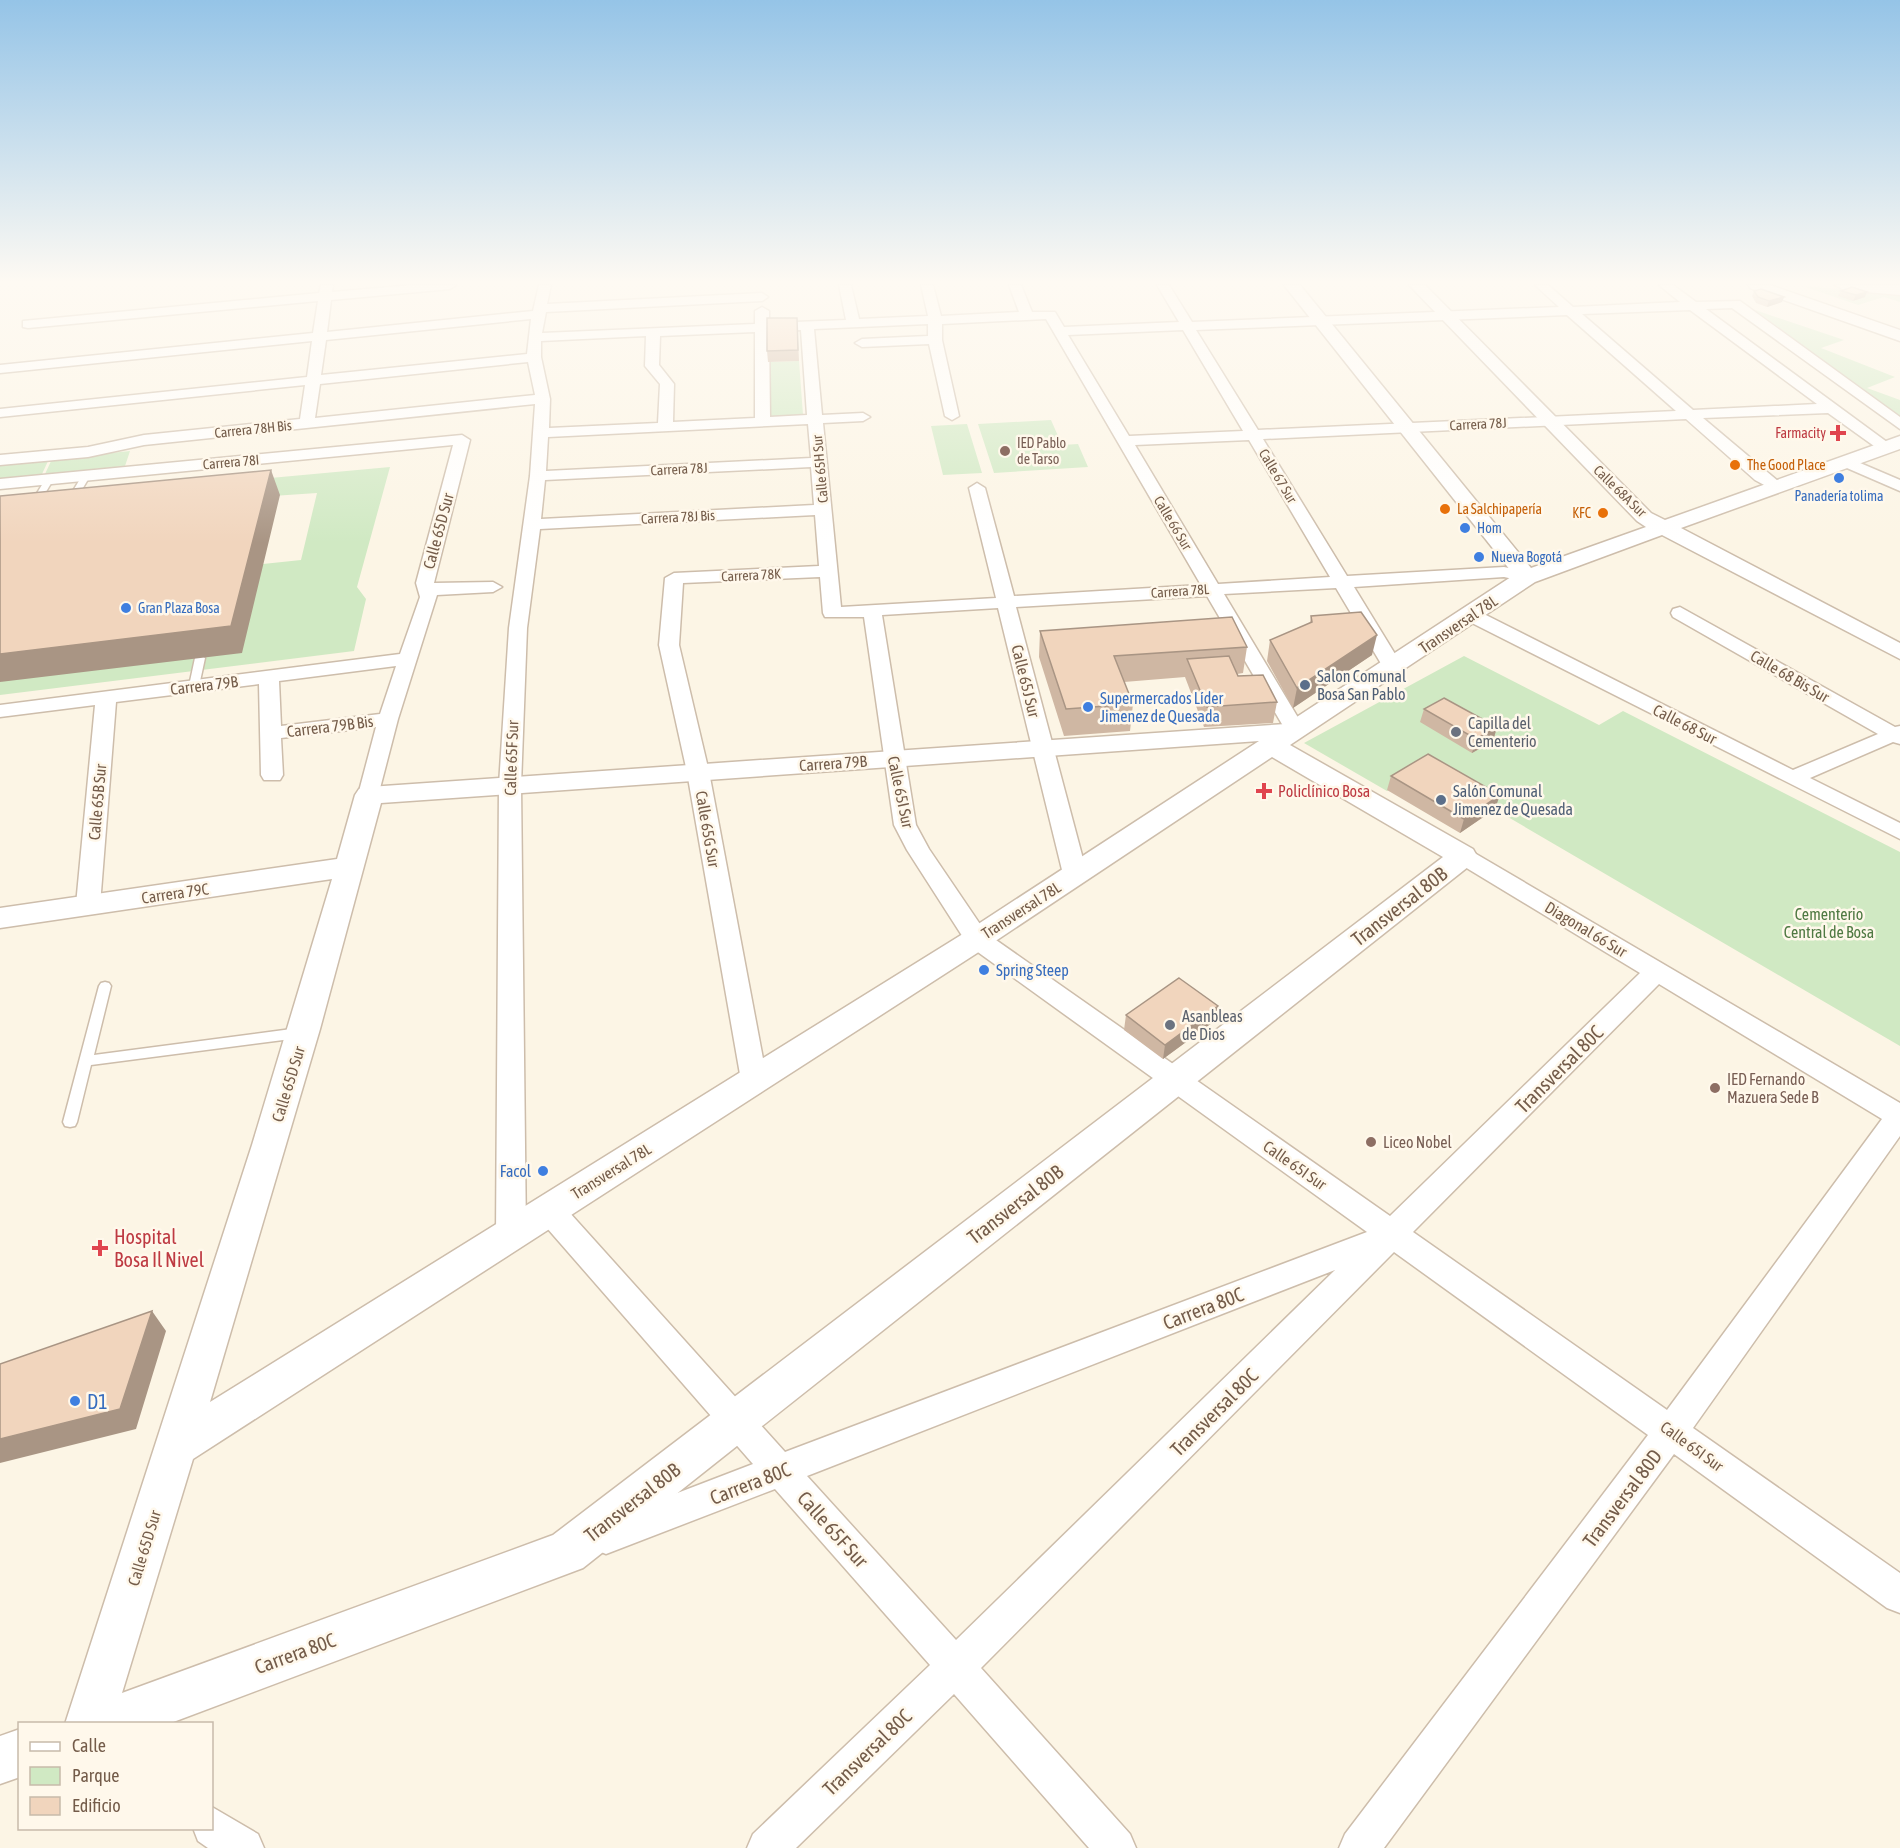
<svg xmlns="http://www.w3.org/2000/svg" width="1900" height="1848" viewBox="0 0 1900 1848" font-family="'Asap Condensed',sans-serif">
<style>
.green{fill:#d0e9c3}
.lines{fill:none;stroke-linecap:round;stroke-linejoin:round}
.service-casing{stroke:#cdbdab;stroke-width:3}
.minor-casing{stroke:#cdbdab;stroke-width:3}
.tertiary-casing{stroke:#cdbdab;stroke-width:3}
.secondary-casing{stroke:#d2bfab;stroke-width:3}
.service{fill:#fff;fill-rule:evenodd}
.minor{fill:#fff;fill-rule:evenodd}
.tertiary{fill:#fff;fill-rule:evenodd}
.secondary{fill:#fff;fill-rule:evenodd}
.wall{fill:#cfb7a3}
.shaded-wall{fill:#a99584}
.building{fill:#f1d5bd;stroke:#a99584;stroke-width:1.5}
.health-dot{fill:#e0444e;stroke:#fff8eb;stroke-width:2}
.education-dot{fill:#8d6e63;stroke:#fff8eb;stroke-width:2}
.food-dot{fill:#e8710a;stroke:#fff8eb;stroke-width:2}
.shop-dot{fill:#3f7fe0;stroke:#fff8eb;stroke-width:2}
.service-dot{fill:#5c6f8a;stroke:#fff8eb;stroke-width:2}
.worship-dot{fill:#6b7280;stroke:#fff8eb;stroke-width:2}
.labels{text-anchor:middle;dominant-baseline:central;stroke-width:5;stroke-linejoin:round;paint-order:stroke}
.far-street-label{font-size:14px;fill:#745c4a;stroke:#fff8eb}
.far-health-label{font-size:14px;fill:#be3a42;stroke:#fff8eb;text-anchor:end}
.far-education-label{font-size:14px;fill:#785e54;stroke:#fff8eb;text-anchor:start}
.far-food-label{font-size:14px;fill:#c56008;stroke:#fff8eb;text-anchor:start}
.far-shop-label{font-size:14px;fill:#366cbe;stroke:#fff8eb;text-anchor:start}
.street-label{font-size:16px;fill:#745c4a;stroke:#fff8eb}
.service-label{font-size:16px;fill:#4e5e75;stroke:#fff8eb;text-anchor:start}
.shop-label{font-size:16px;fill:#366cbe;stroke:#fff8eb;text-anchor:start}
.worship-label{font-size:16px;fill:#5b616d;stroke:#fff8eb;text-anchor:start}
.health-label{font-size:16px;fill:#be3a42;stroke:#fff8eb;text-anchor:start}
.park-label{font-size:16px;fill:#4f7942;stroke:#fff8eb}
.education-label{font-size:16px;fill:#785e54;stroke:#fff8eb;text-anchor:start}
.near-street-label{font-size:20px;fill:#745c4a;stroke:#fff8eb}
.near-health-label{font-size:20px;fill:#be3a42;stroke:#fff8eb;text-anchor:start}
.near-shop-label{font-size:20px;fill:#366cbe;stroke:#fff8eb;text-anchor:start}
</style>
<rect width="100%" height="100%" fill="#fcf5e5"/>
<!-- green -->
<path class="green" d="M1803,286L1900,294V302L1884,297L1858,305Z
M1755,310L1844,340L1821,348L1895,377L1867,388L1900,400V418Z
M799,361L803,415L770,417L768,362Z
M1051,420L1062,445L1078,444L1088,467L994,473L978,424Z
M967,424L982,473L943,475L931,426Z
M130,451L125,466L45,474L52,459Z
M49,459L42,474L0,479V464Z
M390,467L357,587L366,599L354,651L0,695V682L263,564L301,560L317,493L243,498L249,480Z
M1464,656L1599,725L1623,711L1900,852V1046L1424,768L1387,791L1304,743Z"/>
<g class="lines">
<!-- service casing -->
<g class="service-casing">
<path id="service" d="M83,474L90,476L74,503H68L67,501Z
M46,478L53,480L37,507H31L30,505Z
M200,655L205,658L199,686L194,689L189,686L195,658Z
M105,982L109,983L111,986L94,1055L299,1028L304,1030L305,1033L304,1036L299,1038L91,1065L77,1122L75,1126L70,1127L65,1126L63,1122L99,986L101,983Z"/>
</g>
<!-- minor casing -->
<g class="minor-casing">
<path id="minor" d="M321,285H333L332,292L413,285H456L450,289L331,300L327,332L533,311L539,285H551L547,304L762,293L768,297L762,301L546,312L542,333L755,324V311L762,307L769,311V323L846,320L839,285H851L859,319L928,316L921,285H933L941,316L1019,312L1009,285H1021L1032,312H1055L1064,327L1179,322L1157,285H1169L1192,322L1559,307L1535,285H1548L1573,307L1680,302L1659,285H1673L1696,302L1740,301L1900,417V429L1732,308L1706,309L1891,445L1894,448L1891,451H1881L1828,413L1703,418L1785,487L1783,490L1777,492L1755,480L1686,419L1263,439L1347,576L1504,567L1533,573L1536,577L1527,582L1504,577L1354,587L1403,667L1393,673L1383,667L1336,588L1224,594L1306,731L1303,735H1289L1286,731L1207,596L1016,607L1087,874L1083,879L1075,882L1067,879L1063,874L998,608L882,615L916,825L929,849L986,933L1390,1216L1640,973L1455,861L1452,856L1455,851L1463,849L1471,851L1900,1103V1136L1693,1428L1900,1573V1613L1887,1608L1674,1454L1384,1848H1339L1345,1834L1648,1435L1394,1252L981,1668L1130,1834L1136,1848H1089L954,1694L796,1848H747L753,1834L930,1665L775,1489L606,1554L594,1549L589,1537L594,1525L753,1464L540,1220L535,1211L540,1202L550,1199L560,1202L785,1452L1367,1232L968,945L907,850L894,825L864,617H825L823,613L820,577L683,583L679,645L709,772L767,1080L763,1087L754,1090L745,1087L741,1080L687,772L659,645L665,578L674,573L819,566L815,515L540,529L527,628L521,785L526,1236L521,1245L511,1248L501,1245L496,1236L499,785L509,628L530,476L535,404L144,445L88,457L0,465V455L88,447L144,435L300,419L305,385L0,417V409L307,377L312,341L0,373V365L313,333L318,301L28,328L23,327V321L319,293ZM1690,310L1817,404L1693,410L1582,314ZM1567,315L1676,411L1258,430L1196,330ZM531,319L527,354L321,375L326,340ZM1046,319L1201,585L1014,596L985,488L977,483L969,488L996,598L841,607L823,423L863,421L870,417L863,413L822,415L814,329L928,324V336L862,339L855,343L862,347L929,344L945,416L952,420L959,416L942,340V324ZM801,330L807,415L770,417L769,331ZM1183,330L1243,431L1129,436L1068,335ZM755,332V418L673,422L674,384L659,365L660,336ZM646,336L645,366L660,384L658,423L549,428L550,399L541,357V341ZM528,362L535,395L315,418L320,384ZM808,424L811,458L546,471L548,437ZM1249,440L1330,577L1218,584L1135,445ZM811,467L814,505L541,519L545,480ZM1659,984L1882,1119L1667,1410L1413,1232ZM1335,1270L956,1640L807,1476Z
M462,435L470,440L434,583L493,582L502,587L493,592L437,595L398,719L377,800H361L358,795L376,727L281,738L283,775L280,780H264L261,775L259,684L116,702L100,905L96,911L88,913L80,911L76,905L95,705L0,717V705L400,654L420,597L416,583L453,445L0,489V479ZM396,666L380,714L281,726L279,681Z
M1846,457L1900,480V491L1840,465L1838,462Z
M1680,607L1895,727L1900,726V744L1893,742L1810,778L1900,823V839L1464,619L1462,615L1471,609L1478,611L1793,770L1878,734L1673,617L1671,613L1673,609Z
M212,1807L258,1834L264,1848H208L198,1841L193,1828H212Z"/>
</g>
<!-- tertiary casing -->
<g class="tertiary-casing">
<path id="tertiary" d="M1284,285H1300L1531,568L1646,527L1637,521L1409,285H1425L1651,513L1665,520L1900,436V449L1681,528L1900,643V659L1662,535L1535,582L1290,745L1473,849L1477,856L1473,863L583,1568L168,1724H65L252,1145L332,879L0,928V908L337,859L355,795L359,789L369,787L1286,724L1514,575ZM1259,741L966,932L210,1402L320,1029L381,803ZM1272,757L1443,857L553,1535L122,1693L193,1459L988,946Z
M1748,285H1770L1900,330V341L1750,288Z
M20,1729V1777L0,1784V1736Z"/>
</g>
<!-- secondary casing -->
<g class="secondary-casing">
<path id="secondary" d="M1835,285H1900V295L1844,290Z"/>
</g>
<!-- service -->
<use href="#service" class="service"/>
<!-- minor -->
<use href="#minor" class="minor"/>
<!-- tertiary -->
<use href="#tertiary" class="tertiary"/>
<!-- secondary -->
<use href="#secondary" class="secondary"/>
</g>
<!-- wall -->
<path class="wall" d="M1754,291L1784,297L1782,302L1767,307L1756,303L1752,296Z
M1841,291L1865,297L1853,301L1838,296Z
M797,318L799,361L768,362L767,351Z
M1311,616L1372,655L1293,708L1267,661L1270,640L1310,623Z
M1040,631L1247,647L1243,673L1237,674L1238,676L1277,702L1273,723L1204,727L1185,677L1124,682L1133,704L1130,731L1064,736L1039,657Z
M1424,709L1497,727L1493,741L1472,753L1420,722Z
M1391,776L1495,809L1460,833L1387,790Z
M1126,1015L1216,1020L1163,1059L1124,1030Z"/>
<!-- shaded-wall -->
<path class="shaded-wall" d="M1867,292L1865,297L1853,301L1856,295Z
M1784,297L1782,302L1767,307L1769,301Z
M271,470L280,495L242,653L0,682V654Z
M1377,635L1372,655L1293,708L1297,688Z
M1497,727L1493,741L1472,753L1476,739Z
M1500,795L1495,809L1460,833L1464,819Z
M1218,1006L1216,1020L1163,1059L1165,1045Z
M152,1311L166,1331L136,1429L0,1463V1439Z"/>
<!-- building -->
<path class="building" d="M1852,287L1867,292L1856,295L1841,291Z
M1761,289L1784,297L1769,301L1758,297L1754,291Z
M767,318H797L798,350L767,351Z
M271,470L231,626L0,654V496Z
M1361,612L1377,635L1297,688L1270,640L1312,622L1311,616Z
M1232,617L1247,647L1114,656L1133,704L1066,709L1040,631Z
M1229,656L1238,676L1263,675L1277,702L1207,707L1187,659Z
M1444,698L1497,727L1476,739L1424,709Z
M1428,754L1500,795L1464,819L1391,776Z
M1179,978L1218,1006L1165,1045L1126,1015Z
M152,1311L120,1409L0,1439V1364Z"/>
<!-- sky -->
<linearGradient id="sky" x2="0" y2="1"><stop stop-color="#95c4e7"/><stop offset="0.52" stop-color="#fefaf3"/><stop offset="1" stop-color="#fefaf3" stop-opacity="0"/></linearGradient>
<rect width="1900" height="543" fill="url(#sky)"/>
<!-- markers -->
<g class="health-dot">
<path d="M1835 424h6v6h6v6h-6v6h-6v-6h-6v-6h6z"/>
<path d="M1261 782h6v6h6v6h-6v6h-6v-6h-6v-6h6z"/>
<path d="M97 1239h6v6h6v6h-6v6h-6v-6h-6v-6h6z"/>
</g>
<g class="education-dot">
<circle cx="1005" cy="451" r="6"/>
<circle cx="1715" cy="1088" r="6"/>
<circle cx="1371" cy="1142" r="6"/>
</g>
<g class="food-dot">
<circle cx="1735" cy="465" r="6"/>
<circle cx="1445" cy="509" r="6"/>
<circle cx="1603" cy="513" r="6"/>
</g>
<g class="shop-dot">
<circle cx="1839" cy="478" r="6"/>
<circle cx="1465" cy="528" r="6"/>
<circle cx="1479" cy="557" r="6"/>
<circle cx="126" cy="608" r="6"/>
<circle cx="1088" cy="707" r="6"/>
<circle cx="984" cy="970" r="6"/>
<circle cx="543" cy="1171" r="6"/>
<circle cx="75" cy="1401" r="6"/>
</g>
<g class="service-dot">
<circle cx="1305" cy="685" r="6"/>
<circle cx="1441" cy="800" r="6"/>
</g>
<g class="worship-dot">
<circle cx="1456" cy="732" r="6"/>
<circle cx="1170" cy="1025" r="6"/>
</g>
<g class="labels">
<!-- far-street labels -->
<g class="far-street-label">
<text transform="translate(1478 424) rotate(-3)">Carrera 78J</text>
<text transform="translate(253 429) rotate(-6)">Carrera 78H Bis</text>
<text transform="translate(231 462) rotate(-5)">Carrera 78I</text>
<text transform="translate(679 469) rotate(-3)">Carrera 78J</text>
<text transform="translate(820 469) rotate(-95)">Calle 65H Sur</text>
<text transform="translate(1278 476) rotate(59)">Calle 67 Sur</text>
<text transform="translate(1620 491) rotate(44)">Calle 68A Sur</text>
<text transform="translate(678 517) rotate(-3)">Carrera 78J Bis</text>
<text transform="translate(1173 523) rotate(59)">Calle 66 Sur</text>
<text transform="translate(751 575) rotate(-3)">Carrera 78K</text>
<text transform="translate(1180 591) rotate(-4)">Carrera 78L</text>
</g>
<!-- far-health labels -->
<g class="far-health-label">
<text x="1826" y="433">Farmacity</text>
</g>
<!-- far-education labels -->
<g class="far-education-label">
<text x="1017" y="443">IED Pablo<tspan x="1017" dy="16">de Tarso</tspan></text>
</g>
<!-- far-food labels -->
<g class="far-food-label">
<text x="1747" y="465">The Good Place</text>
<text x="1457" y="509">La Salchipapería</text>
<text x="1591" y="513" text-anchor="end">KFC</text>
</g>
<!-- far-shop labels -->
<g class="far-shop-label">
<text x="1839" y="496" text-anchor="middle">Panadería tolima</text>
<text x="1477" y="528">Hom</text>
<text x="1491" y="557">Nueva Bogotá</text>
<text x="138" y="608">Gran Plaza Bosa</text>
</g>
<!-- street labels -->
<g class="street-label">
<text transform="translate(438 531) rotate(-75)">Calle 65D Sur</text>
<text transform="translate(1458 624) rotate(-34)">Transversal 78L</text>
<text transform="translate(1790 676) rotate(30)">Calle 68 Bis Sur</text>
<text transform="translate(1026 681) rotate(76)">Calle 65J Sur</text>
<text transform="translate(204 685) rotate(-7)">Carrera 79B</text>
<text transform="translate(1685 724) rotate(27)">Calle 68 Sur</text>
<text transform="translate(330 726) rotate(-7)">Carrera 79B Bis</text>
<text transform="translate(511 758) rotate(-88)">Calle 65F Sur</text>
<text transform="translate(833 763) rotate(-4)">Carrera 79B</text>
<text transform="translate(901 792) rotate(78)">Calle 65I Sur</text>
<text transform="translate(97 802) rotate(-85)">Calle 65B Sur</text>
<text transform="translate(708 829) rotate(80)">Calle 65G Sur</text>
<text transform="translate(175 893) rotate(-8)">Carrera 79C</text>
<text transform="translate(1021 910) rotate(-33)">Transversal 78L</text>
<text transform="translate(1586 929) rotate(31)">Diagonal 66 Sur</text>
<text transform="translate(288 1084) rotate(-73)">Calle 65D Sur</text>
<text transform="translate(1295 1165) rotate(35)">Calle 65I Sur</text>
<text transform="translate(611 1171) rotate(-32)">Transversal 78L</text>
<text transform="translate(1692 1446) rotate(36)">Calle 65I Sur</text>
<text transform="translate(144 1548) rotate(-73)">Calle 65D Sur</text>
</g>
<!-- service labels -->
<g class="service-label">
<text x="1317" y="676">Salon Comunal<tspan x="1317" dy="18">Bosa San Pablo</tspan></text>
<text x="1453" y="791">Salón Comunal<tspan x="1453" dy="18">Jimenez de Quesada</tspan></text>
</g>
<!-- shop labels -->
<g class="shop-label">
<text x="1100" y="698">Supermercados Líder<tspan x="1100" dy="18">Jimenez de Quesada</tspan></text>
<text x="996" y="970">Spring Steep</text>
<text x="531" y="1171" text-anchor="end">Facol</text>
</g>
<!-- worship labels -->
<g class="worship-label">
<text x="1468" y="723">Capilla del<tspan x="1468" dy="18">Cementerio</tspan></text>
<text x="1182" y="1016">Asanbleas<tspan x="1182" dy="18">de Dios</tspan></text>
</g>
<!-- health labels -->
<g class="health-label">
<text x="1278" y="791">Policlínico Bosa</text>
</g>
<!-- park labels -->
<g class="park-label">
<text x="1829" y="914">Cementerio<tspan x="1829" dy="18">Central de Bosa</tspan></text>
</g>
<!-- education labels -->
<g class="education-label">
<text x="1727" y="1079">IED Fernando<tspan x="1727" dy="18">Mazuera Sede B</tspan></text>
<text x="1383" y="1142">Liceo Nobel</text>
</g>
<!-- near-street labels -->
<g class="near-street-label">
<text transform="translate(1399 906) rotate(-38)">Transversal 80B</text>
<text transform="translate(1559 1069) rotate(-45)">Transversal 80C</text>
<text transform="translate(1015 1204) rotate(-38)">Transversal 80B</text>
<text transform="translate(1203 1308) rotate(-21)">Carrera 80C</text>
<text transform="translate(1214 1412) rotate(-45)">Transversal 80C</text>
<text transform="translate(750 1483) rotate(-21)">Carrera 80C</text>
<text transform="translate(1622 1498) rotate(-53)">Transversal 80D</text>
<text transform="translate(632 1502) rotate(-38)">Transversal 80B</text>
<text transform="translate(833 1529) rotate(48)">Calle 65F Sur</text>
<text transform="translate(295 1653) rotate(-20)">Carrera 80C</text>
<text transform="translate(867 1752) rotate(-44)">Transversal 80C</text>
</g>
<!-- near-health labels -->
<g class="near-health-label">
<text x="114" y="1236">Hospital<tspan x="114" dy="23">Bosa Il Nivel</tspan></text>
</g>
<!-- near-shop labels -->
<g class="near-shop-label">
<text x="87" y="1401">D1</text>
</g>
</g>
<!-- legend -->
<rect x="18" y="1722" width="195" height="108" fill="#fff8eb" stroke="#c7baab" stroke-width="1.5"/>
<rect x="30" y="1742" width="30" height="9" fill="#ffffff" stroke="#c7baab" stroke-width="1.5"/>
<text x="72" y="1752" font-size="18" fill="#745c4a">Calle</text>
<rect x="30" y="1767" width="30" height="18" fill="#d0e9c3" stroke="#c7baab" stroke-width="1.5"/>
<text x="72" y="1782" font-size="18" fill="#745c4a">Parque</text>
<rect x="30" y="1797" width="30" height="18" fill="#f1d5bd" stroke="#c7baab" stroke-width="1.5"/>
<text x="72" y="1812" font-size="18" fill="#745c4a">Edificio</text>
</svg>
